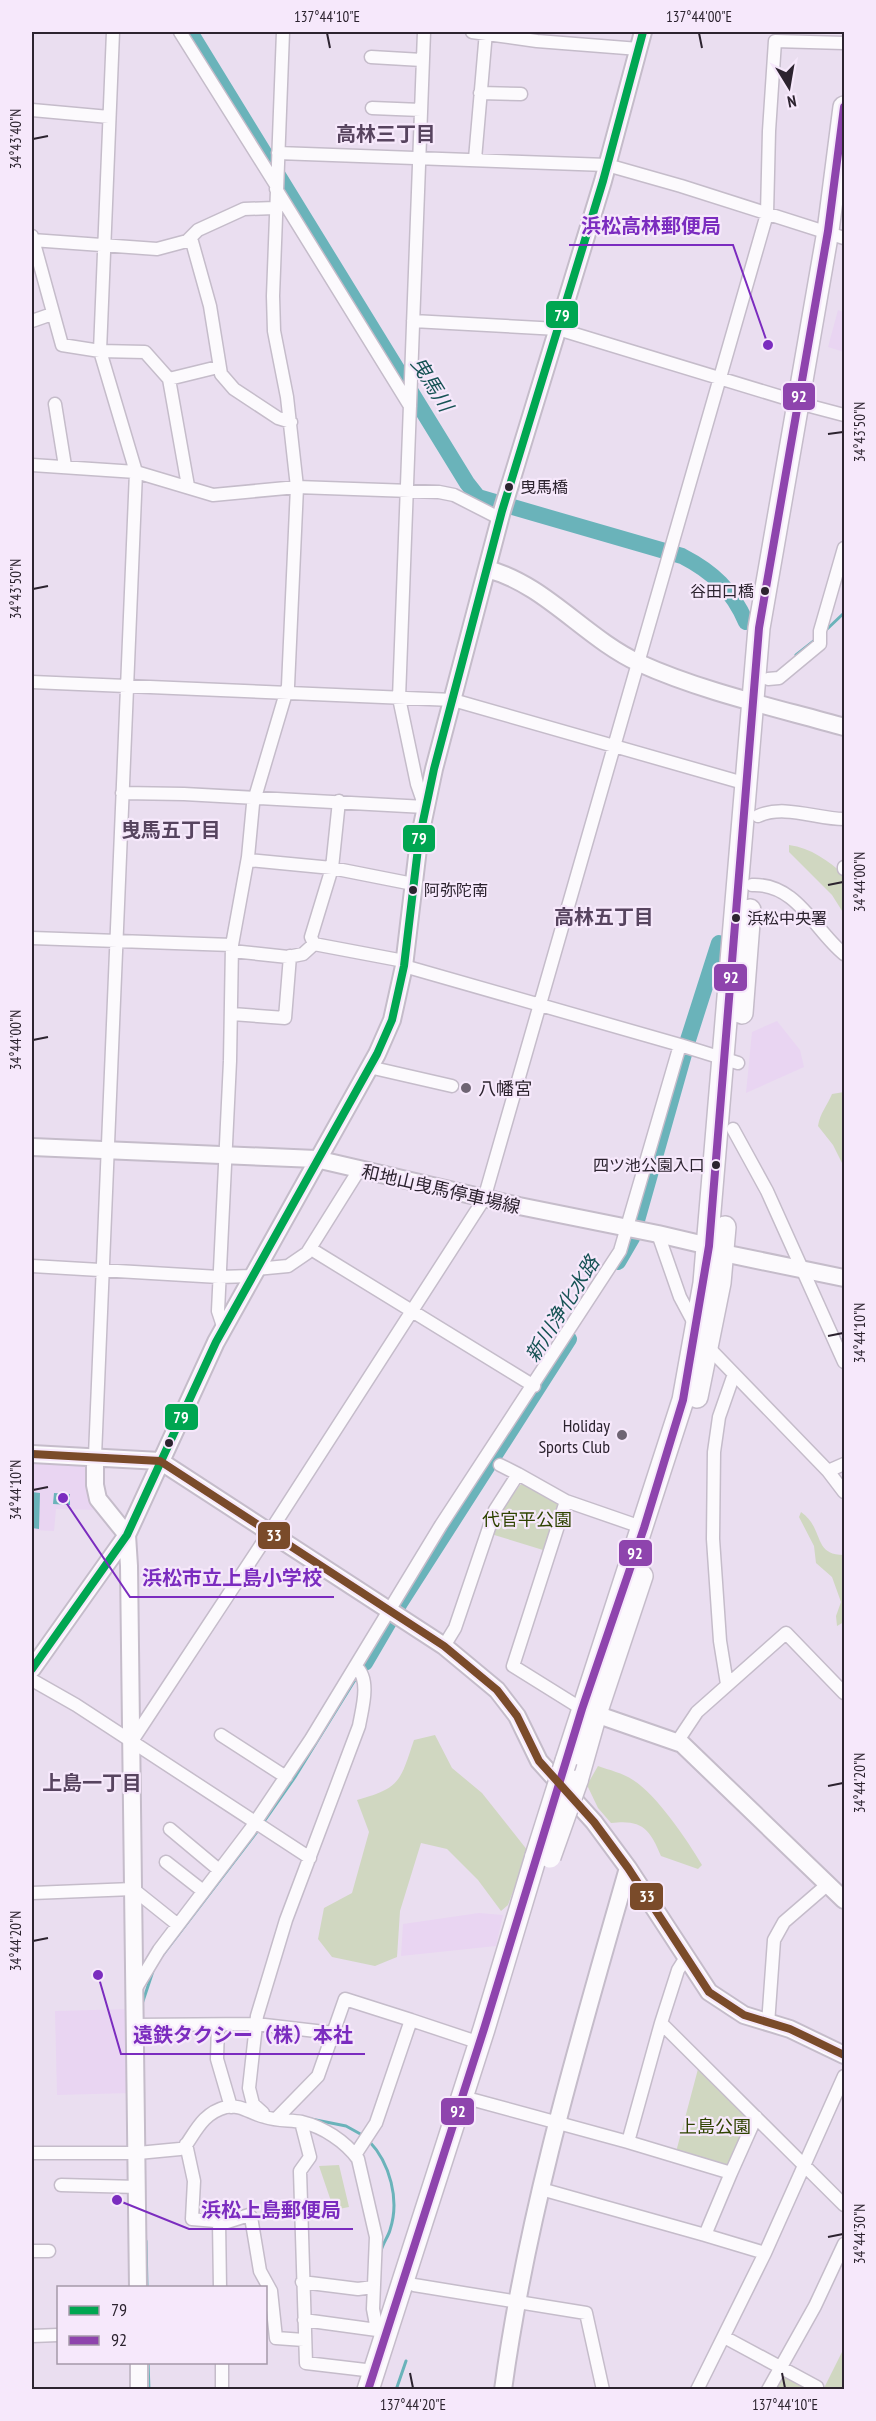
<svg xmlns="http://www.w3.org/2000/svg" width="876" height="2421" viewBox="0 0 876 2421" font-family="'PT Sans Narrow','Noto Sans JP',sans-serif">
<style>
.built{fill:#e9d5f2}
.green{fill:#d0d7c1}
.water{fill:#6ab3ba}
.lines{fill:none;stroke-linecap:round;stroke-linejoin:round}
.stream{stroke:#6ab3ba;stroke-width:3}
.river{stroke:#6ab3ba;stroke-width:16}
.street-casing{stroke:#c5bcca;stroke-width:15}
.secondary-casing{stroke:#c5bcca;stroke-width:20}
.highway-casing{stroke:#c5bcca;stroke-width:24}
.street{stroke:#fcfafd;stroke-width:12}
.secondary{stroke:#fcfafd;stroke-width:16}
.highway{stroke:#fcfafd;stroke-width:21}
.highway-bridge-casing{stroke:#c5bcca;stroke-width:24;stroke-linecap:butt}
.highway-bridge{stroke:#fcfafd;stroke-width:21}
.bus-1-casing{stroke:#f6e8fb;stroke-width:12}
.bus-2-casing{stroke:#f6e8fb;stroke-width:12}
.bus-3-casing{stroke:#f6e8fb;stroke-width:12}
.bus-1{stroke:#00a651;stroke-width:8}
.bus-2{stroke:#8e44ad;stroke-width:8}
.bus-3{stroke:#7a4b2a;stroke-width:8}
.ticks{fill:none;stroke:#2c232f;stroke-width:2}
.bus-dot{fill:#2c232f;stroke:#f6e8fb;stroke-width:2}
.poi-dot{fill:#6e6473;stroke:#f6e8fb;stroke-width:2}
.labels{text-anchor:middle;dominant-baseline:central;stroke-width:4.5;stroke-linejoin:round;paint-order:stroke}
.bus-label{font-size:16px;fill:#2c232f;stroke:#f6e8fb;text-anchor:start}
.poi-label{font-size:18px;fill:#2c232f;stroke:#f6e8fb;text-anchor:start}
.street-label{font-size:18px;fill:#2c232f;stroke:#f6e8fb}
.park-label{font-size:18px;fill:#2f4300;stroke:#f6e8fb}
.neighbourhood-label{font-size:20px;font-weight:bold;fill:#57445f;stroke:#f6e8fb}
.water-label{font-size:20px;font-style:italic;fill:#175355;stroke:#f6e8fb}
.leader{fill:none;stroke:#7b2cbf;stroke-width:2}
.callout-dot{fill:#7b2cbf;stroke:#f6e8fb;stroke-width:2}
.callout-label{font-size:20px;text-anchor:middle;font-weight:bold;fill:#7b2cbf;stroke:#f6e8fb;stroke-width:4.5;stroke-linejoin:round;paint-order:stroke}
.line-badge{stroke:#f6e8fb;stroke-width:2}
.badge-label{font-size:16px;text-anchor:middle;font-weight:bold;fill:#fff}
.neatline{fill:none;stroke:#2c232f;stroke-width:2}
.ticks-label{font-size:15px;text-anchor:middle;fill:#2c232f}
</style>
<rect width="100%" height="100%" fill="#eadef0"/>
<!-- built -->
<path class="built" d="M838,310L844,312V352L828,347Z
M777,1021L800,1050L804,1067L746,1093L752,1032Z
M32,1459H92L101,1510L56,1509L54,1531L32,1530Z
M479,1913L503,1915L496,1946L401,1956L403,1924Z
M131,2009V2093L57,2095L55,2011Z"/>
<!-- green -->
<path class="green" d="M789,845C811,848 829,861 844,875V914L832,895L789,852Z
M844,1092V1167L833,1145L818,1126C820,1113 827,1106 832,1094Z
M524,1483L557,1502L559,1507L543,1550L491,1534L499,1514L520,1485Z
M801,1512C825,1529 812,1555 844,1555V1622L837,1626L836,1616L841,1602L832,1577L816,1563L814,1546L799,1517Z
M435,1735L452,1768L482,1793L528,1851L508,1905L501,1911L478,1880L447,1849L421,1843L400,1911L397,1957L375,1966L332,1957L318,1939L324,1908L352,1893L369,1832L357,1800C401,1788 400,1781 414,1740Z
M598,1766C609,1770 623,1773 633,1780C656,1794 688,1841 702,1865L698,1869L661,1856C650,1829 642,1819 611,1823L598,1808L587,1785Z
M698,2069L750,2117L732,2165L726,2167L676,2152Z
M339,2165L349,2207L334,2210L319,2166Z
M844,2348V2389L773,2390L785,2369L824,2388Z"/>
<!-- water -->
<path class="water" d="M32,1492L40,1493L39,1529L32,1528Z
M54,1493L70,1494V1505L53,1504Z"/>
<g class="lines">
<!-- stream -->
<path class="stream" d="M825,631L844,613
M796,655L815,640
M833,1325L844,1347
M365,1663L367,1676
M263,1823L295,1777L358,1675
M161,1957L259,1829
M142,2004L153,1971
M311,2119L346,2126L364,2136
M369,2141C390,2163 400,2200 390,2230C388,2237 383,2243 381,2251
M146,2241L147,2288
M148,2362L149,2390
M396,2390L406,2361"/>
<!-- river -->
<path class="river" d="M190,32L467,483L478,497L682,556C713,572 732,590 746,622
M618,1262L632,1238L688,1040L719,943
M365,1663L400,1603L569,1339"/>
<!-- street casing -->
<g class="street-casing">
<path id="street" d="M180,32L276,185
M472,32L537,41L639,49
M371,57L422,60
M480,93L521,94
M372,108L421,110
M32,110L109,117
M278,153L607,165L681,186L844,238
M475,159L486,32
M276,189L410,406
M32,236L62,345L100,351L145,352L169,379L218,367
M191,238L210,306L221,374L234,389L278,418L291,422
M32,240L157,249L187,241L198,230L244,209L275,208
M32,321L52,314
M413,321L558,329L798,402
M169,379L188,486
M55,404L65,466
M806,405L844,415
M32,465L136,472L213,495L297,487L439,492L454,495L501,519
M768,679L779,678L820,644V631L844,548
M32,682L453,700L747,784
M122,793L184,794L425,807L417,784L399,698L424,32
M758,816C784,804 817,819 844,819
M248,860L332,868L413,884
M844,867V869
M752,885C797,883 815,931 844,954
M32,938L232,945
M314,944L311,937L332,868L339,801
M232,951L288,957L303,954L314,944L404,961
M232,1014L285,1018L290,956
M680,1045L738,1063
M369,1067L452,1086
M733,1129L767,1191L844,1362
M658,1234L680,1297L696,1327
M311,1249L534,1386
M32,1266L219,1277L252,1276
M256,1269L288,1266L307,1253L359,1170
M224,1329L218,1311L230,1061L232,945L248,857L253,804L288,686L297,487L287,397L274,331L273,296L283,32
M706,1345L828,1471L844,1492
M95,1456L136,472L100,351L113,32
M500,1465L518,1474
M828,1471L844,1464
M566,1501L513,1666L582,1709
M444,1646L455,1628L495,1510L518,1474L566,1501L644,1528
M32,1680L76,1705L310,1858
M727,1684L720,1641L713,1539L714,1452L719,1417L734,1374
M221,1735L286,1777
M132,1741L269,1533L484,1199L767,214L769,131L775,41L844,43
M677,1742L697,1712L786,1633L844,1693
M170,1829L219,1870
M166,1862L203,1891
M32,1893L133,1889L178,1925
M136,1988L159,1950L250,1830L311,1739L441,1525L620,1251L680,1045L404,966
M661,2023L678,1970L685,1959
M768,2024L774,1940L784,1922L828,1884
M136,2025L256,2024L333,2033
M218,2025L217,2059L231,2107
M474,2100L628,2142L661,2023L844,2205
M263,2113L253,2104L249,2088L257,2016L286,1920L359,1726C362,1709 371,1679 356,1667
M276,2119L318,2076L345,1999L411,2020
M301,2122L310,2157L300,2171L306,2363L374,2371
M628,2142L731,2173L756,2117
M186,2144L194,2181L192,2219L227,2222L249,2215L251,2217L260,2271L271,2291L276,2338L304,2340
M32,2153H138L180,2149L184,2148C196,2131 203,2113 226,2107C241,2104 251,2114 265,2117C277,2121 289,2120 302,2122C323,2127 345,2141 358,2159L376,2237L373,2309L377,2330L386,2335
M355,2155L376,2123L411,2020L480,2043
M61,2185L138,2187
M541,2189L705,2235L731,2173
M219,2221L220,2288
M705,2235L765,2253L844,2076
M32,2251H49
M302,2282L358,2289L373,2287
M414,2285L586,2313L603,2390
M304,2320L377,2330
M32,2336L58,2335
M726,2338L817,2387
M222,2362V2390
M697,2390L765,2253
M768,2390L815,2306L844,2244"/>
</g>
<!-- secondary casing -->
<g class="secondary-casing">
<path id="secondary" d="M487,569C545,584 585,638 639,663C703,692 777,708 844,727
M32,1147L316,1159L519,1206L658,1234L709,1246L723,1253L844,1278
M32,1454L160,1461L444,1646L497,1690L517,1716L539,1761L594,1822L628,1868L709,1992L744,2015L790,2029L844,2055
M95,1456V1485L98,1499L127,1535L129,1566L138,2288
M32,1669L127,1535L216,1342L377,1054L392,1020L404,966L419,840L434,769L502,511L603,181L643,32
M584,1710L682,1744L844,1900
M139,2362V2390
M503,2390C527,2212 579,2040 628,1868"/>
</g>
<!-- highway casing -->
<g class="highway-casing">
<path id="highway" d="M742,1013L750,910
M697,1397L720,1283L725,1227
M566,1761L683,1400L704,1283L759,628L828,231L844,107
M577,1781L596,1714L642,1576
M368,2390L484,2029L536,1856"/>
</g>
<!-- street -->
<use href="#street" class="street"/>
<!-- secondary -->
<use href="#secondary" class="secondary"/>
<!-- highway -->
<use href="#highway" class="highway"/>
<!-- highway-bridge casing -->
<g class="highway-bridge-casing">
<path id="highway-bridge" d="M536,1856L566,1761
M550,1857L577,1781"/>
</g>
<!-- highway-bridge -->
<use href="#highway-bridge" class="highway-bridge"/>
<!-- bus-1 casing -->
<g class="bus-1-casing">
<path id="bus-1" d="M32,1669L127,1535L216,1342L377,1054L392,1020L404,966L419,840L434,769L502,511L603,181L643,32"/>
</g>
<!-- bus-2 casing -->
<g class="bus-2-casing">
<path id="bus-2" d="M368,2390L484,2029L582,1709L644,1528L683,1400L709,1246L759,628L828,231L844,107"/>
</g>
<!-- bus-3 casing -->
<g class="bus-3-casing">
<path id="bus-3" d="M32,1454L160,1461L444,1646L497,1690L517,1716L539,1761L594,1822L628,1868L709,1992L744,2015L790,2029L844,2055"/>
</g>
<!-- bus-1 -->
<use href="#bus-1" class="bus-1"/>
<!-- bus-2 -->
<use href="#bus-2" class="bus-2"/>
<!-- bus-3 -->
<use href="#bus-3" class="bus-3"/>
</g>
<!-- ticks -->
<path class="ticks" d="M327,33L330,48M699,33L702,48M33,139L48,136M828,434L843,432M33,589L48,586M828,885L843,882M33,1040L48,1037M828,1336L843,1333M33,1490L48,1487M828,1786L843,1783M33,1941L48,1938M828,2237L843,2234M410,2373L413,2388M782,2373L785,2388"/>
<!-- markers -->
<g class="bus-dot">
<circle cx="509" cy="487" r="5"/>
<circle cx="765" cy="591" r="5"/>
<circle cx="413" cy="890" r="5"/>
<circle cx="736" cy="918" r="5"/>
<circle cx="716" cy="1165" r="5"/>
<circle cx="169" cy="1443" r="5"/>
</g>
<g class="poi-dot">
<circle cx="466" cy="1088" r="6"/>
<circle cx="622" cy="1435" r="6"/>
</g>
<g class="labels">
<!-- bus labels -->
<g class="bus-label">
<text x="520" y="487">曳馬橋</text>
<text x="754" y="591" text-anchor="end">谷田口橋</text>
<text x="424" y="890">阿弥陀南</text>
<text x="747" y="918">浜松中央署</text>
<text x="705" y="1165" text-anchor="end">四ツ池公園入口</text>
</g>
<!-- poi labels -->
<g class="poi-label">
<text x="478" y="1088">八幡宮</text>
<text x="610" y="1425" text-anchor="end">Holiday<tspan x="610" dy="21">Sports Club</tspan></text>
</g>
<!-- street labels -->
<g class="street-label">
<text transform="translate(441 1189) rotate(13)">和地山曳馬停車場線</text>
</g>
<!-- park labels -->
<g class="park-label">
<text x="527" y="1519">代官平公園</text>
<text x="715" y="2126">上島公園</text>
</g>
<!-- neighbourhood labels -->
<g class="neighbourhood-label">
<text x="386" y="134">高林三丁目</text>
<text x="171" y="830">曳馬五丁目</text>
<text x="604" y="917">高林五丁目</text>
<text x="92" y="1783">上島一丁目</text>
</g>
<!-- water labels -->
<g class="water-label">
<text transform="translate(432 384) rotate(58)">曳馬川</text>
<text transform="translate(562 1309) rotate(-58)">新川浄化水路</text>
</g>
</g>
<!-- callouts -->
<path class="leader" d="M768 345L733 245H569M63 1498L130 1597H334M98 1975L121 2054H365M117 2200L189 2229H353"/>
<g class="callout-dot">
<circle cx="768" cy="345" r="6"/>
<circle cx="63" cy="1498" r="6"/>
<circle cx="98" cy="1975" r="6"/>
<circle cx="117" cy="2200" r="6"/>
</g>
<g class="callout-label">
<text x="651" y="233">浜松高林郵便局</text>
<text x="232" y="1585">浜松市立上島小学校</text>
<text x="243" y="2042">遠鉄タクシー（株）本社</text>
<text x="271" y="2217">浜松上島郵便局</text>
</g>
<g class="line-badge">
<rect x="545" y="300" width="34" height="29" rx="6" fill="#00a651"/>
<rect x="782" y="382" width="34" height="29" rx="6" fill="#8e44ad"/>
<rect x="402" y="824" width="34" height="29" rx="6" fill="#00a651"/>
<rect x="713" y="963" width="35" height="29" rx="6" fill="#8e44ad"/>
<rect x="164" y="1403" width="35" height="28" rx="6" fill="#00a651"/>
<rect x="257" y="1521" width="34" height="29" rx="6" fill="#7a4b2a"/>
<rect x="618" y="1539" width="35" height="28" rx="6" fill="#8e44ad"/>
<rect x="629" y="1882" width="35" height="29" rx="6" fill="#7a4b2a"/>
<rect x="440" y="2097" width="35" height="29" rx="6" fill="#8e44ad"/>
</g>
<g class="badge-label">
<text x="562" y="321">79</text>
<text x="799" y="402">92</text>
<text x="419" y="844">79</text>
<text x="731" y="983">92</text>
<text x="181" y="1423">79</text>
<text x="274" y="1541">33</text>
<text x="635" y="1559">92</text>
<text x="647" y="1902">33</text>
<text x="458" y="2117">92</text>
</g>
<!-- border -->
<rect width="876" height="2421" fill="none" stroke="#f6e8fb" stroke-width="66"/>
<!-- legend -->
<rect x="57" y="2286" width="210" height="78" fill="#f6e8fb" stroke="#a599a9" stroke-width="1.5"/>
<rect x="69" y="2306" width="30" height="9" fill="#00a651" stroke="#a599a9" stroke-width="1.5"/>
<text x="111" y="2316" font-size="18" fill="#2c232f">79</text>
<rect x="69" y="2336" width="30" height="9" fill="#8e44ad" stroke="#a599a9" stroke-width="1.5"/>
<text x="111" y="2346" font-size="18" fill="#2c232f">92</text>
<!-- north arrow -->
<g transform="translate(789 87) rotate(169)" stroke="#f6e8fb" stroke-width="4.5" paint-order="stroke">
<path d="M0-4.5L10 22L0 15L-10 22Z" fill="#2c232f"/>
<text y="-9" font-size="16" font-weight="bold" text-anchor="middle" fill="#2c232f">N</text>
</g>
<rect x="33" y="33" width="810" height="2355" class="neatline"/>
<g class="ticks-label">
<text x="327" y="22">137°44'10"E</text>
<text x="699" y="22">137°44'00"E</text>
<text transform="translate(16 139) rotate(-90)" y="5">34°43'40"N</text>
<text transform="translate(860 432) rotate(-90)" y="5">34°43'50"N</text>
<text transform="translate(16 589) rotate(-90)" y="5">34°43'50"N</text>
<text transform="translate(860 882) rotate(-90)" y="5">34°44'00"N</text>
<text transform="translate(16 1040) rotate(-90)" y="5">34°44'00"N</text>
<text transform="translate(860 1333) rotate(-90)" y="5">34°44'10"N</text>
<text transform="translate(16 1490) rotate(-90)" y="5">34°44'10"N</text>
<text transform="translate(860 1783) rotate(-90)" y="5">34°44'20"N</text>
<text transform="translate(16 1941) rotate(-90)" y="5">34°44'20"N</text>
<text transform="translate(860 2234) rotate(-90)" y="5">34°44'30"N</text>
<text x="413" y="2410">137°44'20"E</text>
<text x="785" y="2410">137°44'10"E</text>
</g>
</svg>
